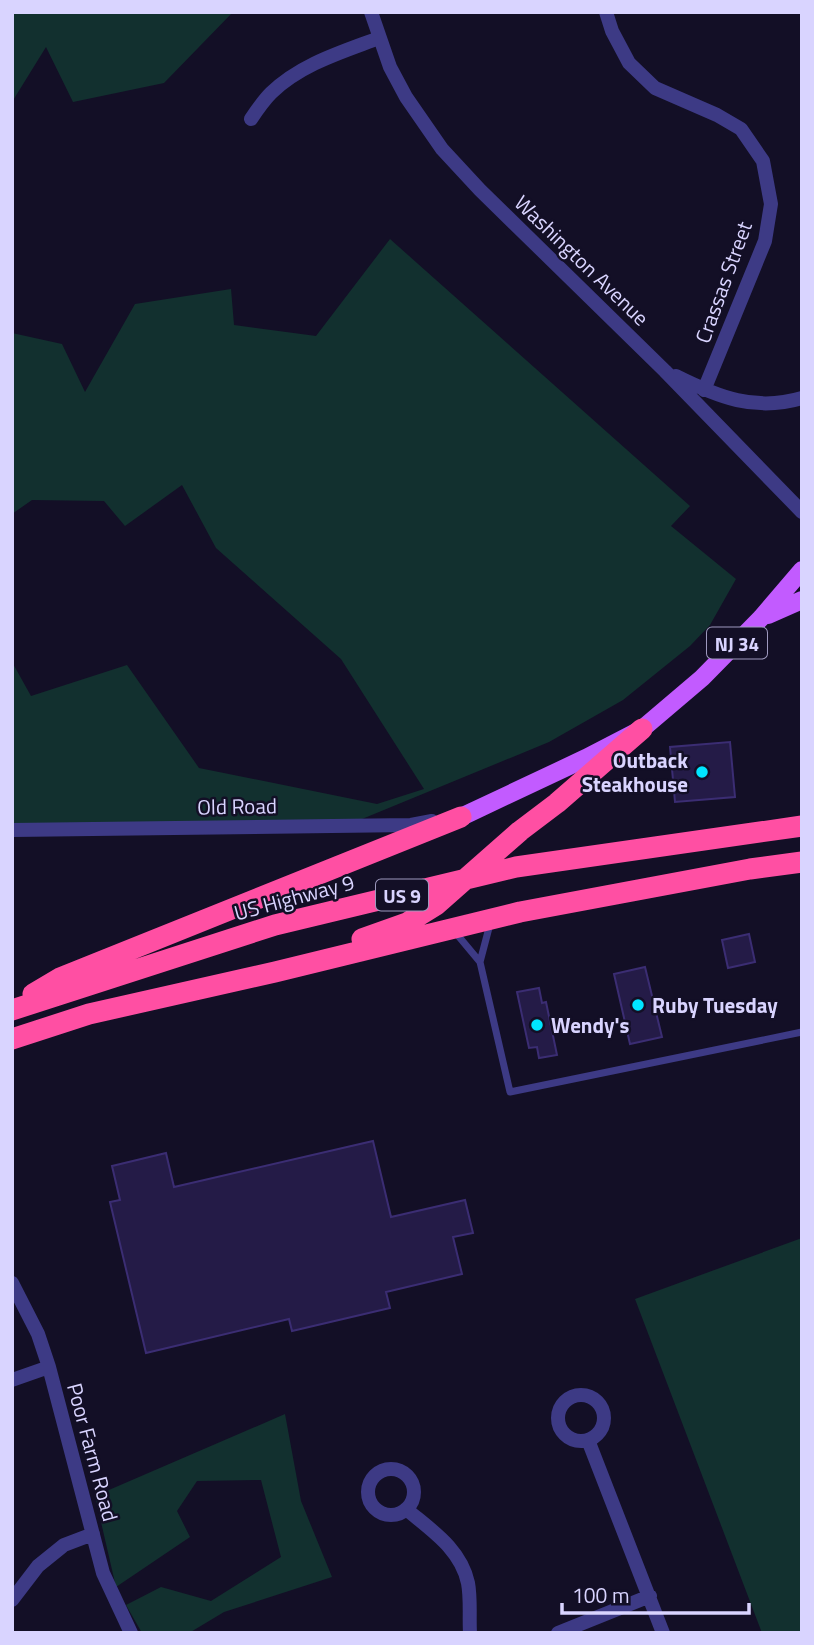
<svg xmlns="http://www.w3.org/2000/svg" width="814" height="1645" viewBox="0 0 814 1645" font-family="'Titillium Web',sans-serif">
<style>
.green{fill:#12302f}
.building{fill:#241b47;stroke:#3b2d73;stroke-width:2}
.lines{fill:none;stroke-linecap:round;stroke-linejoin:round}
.lane{stroke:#3d3a85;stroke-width:7}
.street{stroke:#3d3a85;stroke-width:14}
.primary{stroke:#c25bff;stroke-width:18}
.highway{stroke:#ff4fa3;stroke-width:21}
.poi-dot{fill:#00e5ff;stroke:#130f26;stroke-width:2.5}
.labels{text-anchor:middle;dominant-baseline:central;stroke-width:5;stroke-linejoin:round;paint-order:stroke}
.shield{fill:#130f26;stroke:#9e99be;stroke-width:2}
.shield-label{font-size:19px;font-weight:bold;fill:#d9d4ff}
.street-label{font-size:21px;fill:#d9d4ff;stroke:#130f26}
.poi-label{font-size:21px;font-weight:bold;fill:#d9d4ff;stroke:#130f26;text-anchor:start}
</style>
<rect width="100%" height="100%" fill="#130f26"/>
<!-- green -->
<path class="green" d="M12,12H233L164,83L73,102L46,47L12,102Z
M390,239L690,506L671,526L736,579L710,625L690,646L623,700L549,742L345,826H12V662L31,696L127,665L199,768L377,804L424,789L341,659L216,548L182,485L125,526L104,501L32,500L12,514V333L62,344L85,392L135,304L231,289L234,325L316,336Z
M802,1238V1633H762L635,1299Z
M285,1414L301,1501L332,1577L224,1612L189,1633H142L126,1605L161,1587L211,1601L281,1557L261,1480L197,1481L177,1511L190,1537L116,1587L95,1496Z"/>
<!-- building -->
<path class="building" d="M730,742L735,797L675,802L670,747Z
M749,934L755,962L728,968L722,940Z
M645,967L662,1037L630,1044L614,974Z
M539,988L542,1003L546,1002L557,1055L539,1058L537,1047L529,1048L517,992Z
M373,1141L391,1217L465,1200L473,1233L453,1237L462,1274L386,1292L390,1308L292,1331L289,1319L146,1353L110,1202L120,1200L112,1166L166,1153L174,1187Z"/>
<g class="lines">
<!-- lane -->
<path class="lane" d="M455,932L480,962L490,924
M480,962L510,1092L802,1032"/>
<!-- street -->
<path class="street" d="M371,12L390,67L406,97L442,149L480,190L665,371L802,512
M606,12L612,31L629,63L655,88L717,115L741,129L763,161L771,204L765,241L704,390
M251,119C257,110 264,100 271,93C301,64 342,52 379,38
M676,376C718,397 755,412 802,398
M12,830L411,825L432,821
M12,1283L38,1334L49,1367L103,1573L131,1633
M12,1380L49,1367
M558 1418a23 23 0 1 1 46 0a23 23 0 1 1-46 0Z
M588,1440L663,1633
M368 1492a23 23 0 1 1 46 0a23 23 0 1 1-46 0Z
M406,1509C431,1530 461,1549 468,1583C471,1599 469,1617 470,1633
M12,1600L38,1566L64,1545L93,1534
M558,1633L650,1596"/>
<!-- primary -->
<path class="primary" d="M768,615L802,600
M461,817L586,758L642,729L702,678L761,618L802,570"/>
<!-- highway -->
<path class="highway" d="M362,939L407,923L436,905L520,831L557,803L642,729
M33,994L60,978L461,817
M12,1010L275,925L516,867L802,826
M12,1039L89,1014L275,972L520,912L750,869L802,862"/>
</g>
<!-- markers -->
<g class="poi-dot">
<circle cx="702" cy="772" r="7"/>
<circle cx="638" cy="1005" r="7"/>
<circle cx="537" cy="1025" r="7"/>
</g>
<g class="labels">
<!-- shield labels -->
<g class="shield">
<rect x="707" y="627.5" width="60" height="31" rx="5"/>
<rect x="376" y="879.5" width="52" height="31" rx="5"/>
</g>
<g class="shield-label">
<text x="737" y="643">NJ 34</text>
<text x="402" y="895">US 9</text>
</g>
<!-- street labels -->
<g class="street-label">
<text transform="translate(582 260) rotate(44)">Washington Avenue</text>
<text transform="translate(723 282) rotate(-70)">Crassas Street</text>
<text transform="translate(237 806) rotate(-1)">Old Road</text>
<text transform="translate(294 897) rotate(-15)">US Highway 9</text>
<text transform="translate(93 1452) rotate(75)">Poor Farm Road</text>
</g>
<!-- poi labels -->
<g class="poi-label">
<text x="688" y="760" text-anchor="end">Outback<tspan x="688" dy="24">Steakhouse</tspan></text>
<text x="652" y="1005">Ruby Tuesday</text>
<text x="551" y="1025">Wendy's</text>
</g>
</g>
<!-- border -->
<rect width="814" height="1645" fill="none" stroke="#d9d4ff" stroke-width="28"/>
<!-- scale -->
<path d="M562 1603v10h187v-10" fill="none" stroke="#d9d4ff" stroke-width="3.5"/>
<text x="572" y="1603" font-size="21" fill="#d9d4ff" stroke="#130f26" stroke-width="5" paint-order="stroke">100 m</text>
</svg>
